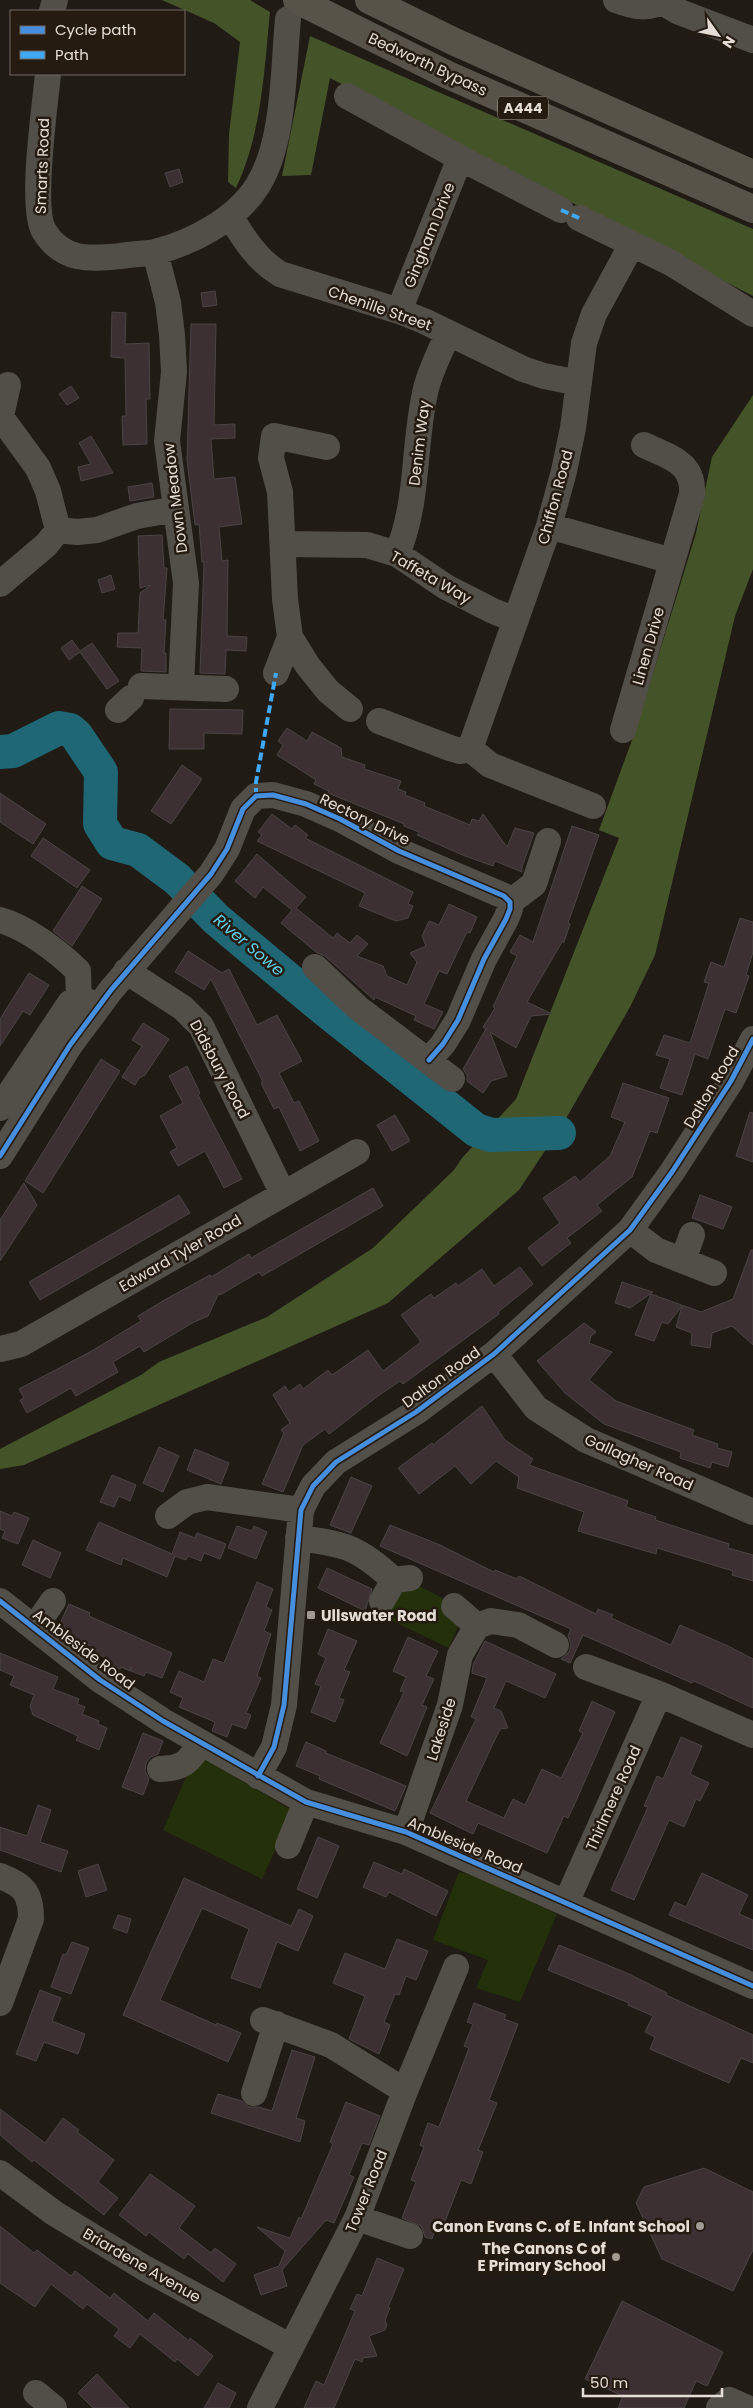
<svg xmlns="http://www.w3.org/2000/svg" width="753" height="2408" viewBox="0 0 753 2408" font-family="Poppins,sans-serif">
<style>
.green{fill:#233009}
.forest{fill:#445428}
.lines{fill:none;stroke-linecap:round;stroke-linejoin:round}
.river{stroke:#1f6775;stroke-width:34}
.building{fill:#3c3033;stroke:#4a4544}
.minor{stroke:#524e48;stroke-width:26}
.highway{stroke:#585349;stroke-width:28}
.quiet{stroke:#3fa9f5;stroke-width:4;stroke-dasharray:8 4;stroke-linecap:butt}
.cycleway-casing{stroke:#251b10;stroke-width:8}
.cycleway{stroke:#468fdf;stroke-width:5}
.poi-dot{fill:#a09a93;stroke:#251b10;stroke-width:2}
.labels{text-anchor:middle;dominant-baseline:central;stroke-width:5;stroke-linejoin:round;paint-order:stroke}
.shield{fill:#251b10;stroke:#aba49b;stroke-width:1}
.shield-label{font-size:14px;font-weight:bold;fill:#e5ded7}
.street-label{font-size:15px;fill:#e5ded7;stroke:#251b10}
.poi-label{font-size:15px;font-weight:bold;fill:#e5ded7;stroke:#251b10;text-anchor:end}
.water-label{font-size:16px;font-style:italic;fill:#60d1e9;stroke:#251b10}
</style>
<rect width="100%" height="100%" fill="#201b15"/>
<!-- green -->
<path class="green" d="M415,1584L446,1600L458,1626L449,1648L382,1616L394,1596Z
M196,1754L293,1811L262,1879L163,1830Z
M459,1872L475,1876L557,1914L520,2002L476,1988L488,1960L433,1940Z"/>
<!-- forest -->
<path class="forest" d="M162,0H250L270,12C264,72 262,132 236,188L228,182L229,134L240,42L214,23Z
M310,36L753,229V296L330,78L311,175L282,176Z
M753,395V569L735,616L655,955L630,1007L564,1122L519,1190L388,1303L24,1465L0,1469V1449L141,1375L159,1362L267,1317L373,1248L454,1170L462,1158L516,1099L619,838L599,830L635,732L696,533L712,457Z"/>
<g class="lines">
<!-- river -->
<path class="river" d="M0,752L13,751L59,728L70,730L76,735L101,772L100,824L112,843L138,850L177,879L216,919L323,1008L476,1130L491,1135L559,1133"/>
</g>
<!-- building -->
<path class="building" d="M179,169L183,182L170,187L165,173Z
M215,291L217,305L203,307L201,293Z
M112,312L126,313L125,344L149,343L150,399H146L147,444L123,445L122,416H126L125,358L111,357Z
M191,324H216L214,425L235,424V438L211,439L214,479L235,477L242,524L219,527L222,561L228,560L227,636L247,637L246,651L226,650L225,674L200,673L204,562H202L199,524L195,525L187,460Z
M71,386L79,398L67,405L59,394Z
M91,436L113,473L81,481L78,467L91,464L79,443Z
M152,483L154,497L130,501L128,487Z
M162,535L164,568H167L163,620H166L164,653H166V672L141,671L142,648L117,647L118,633H138L140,593L151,585L140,588L138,536Z
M111,575L115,589L102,593L98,580Z
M72,640L80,651L92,643L119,681L107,689L80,652L69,660L61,648Z
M170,709L243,710L242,734L204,733V749H169Z
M287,728L307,741L312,732L341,748L342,757L365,765L364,769L401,781L398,789L406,792L405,795L425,803L424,806L470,825L472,819L479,821L483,814L507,847L515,828L534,833L522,867V872L495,861L493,866L465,856L417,835L419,832L404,826V824L328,793L329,791L314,784L316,780L277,755L283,745L278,741Z
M182,765L202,779L171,824L151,811Z
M0,793L46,824L33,844L0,822Z
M272,814L292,829L295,825L308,835L305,838L413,892L408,904L413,906L408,918L396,921L359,906L365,893L257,841L262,835L258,832Z
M572,826L599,835L568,923L570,924L564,942H562L527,1002L552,1014L531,1016L516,1048L490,1032L507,1076L491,1081L483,1093L467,1081V1075L463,1069L486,1029L483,1027L495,1008L493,1007L517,956L510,952L520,935L533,942Z
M43,838L90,870L77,888L31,856Z
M257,854L306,897L296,908L333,938L337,933L350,943L357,935L368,944L357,956L383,966L387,976L407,985L417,962L410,953L426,946L422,936L429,921L439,925L449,904L477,917L470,933L467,932L447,974L439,971L424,1004L443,1012L434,1029L414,1020L416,1016L375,997L374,1000L325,956L316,952L281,923L292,910L263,887L255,898L235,881Z
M82,886L102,899L72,946L53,931Z
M740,918L753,922V952L746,975L749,976L736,1013L725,1009L708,1059L695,1054L682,1095L660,1088L670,1059L656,1055L664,1035L690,1043L709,983L704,982L711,962L724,967Z
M188,951L222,973L229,969L257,1025L277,1015L302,1061L279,1073L294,1103L299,1101L319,1141L300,1151L279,1107L274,1109L261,1083L263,1082L211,979L204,990L175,972Z
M29,973L49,985L30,1015L23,1011L0,1046V1019Z
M143,1023L169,1039L145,1075L139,1078L135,1085L122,1077L142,1046L132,1040Z
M101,1059L120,1071L43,1193L25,1181Z
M187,1066L200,1093L198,1095L242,1179L224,1188L205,1151L178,1166L170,1152L177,1148L160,1116L183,1103L169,1076Z
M623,1083L669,1098L657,1133L650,1131L632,1177L597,1205L602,1211L567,1238L571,1243L542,1266L528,1248L560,1223L543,1198L575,1176L580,1182L610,1156L625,1122L611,1117Z
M750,1112L753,1113V1162L736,1156Z
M395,1115L410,1141L392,1151L377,1125Z
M24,1183L37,1205L0,1261V1220Z
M373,1188L383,1206L262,1276L259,1272L220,1295L219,1293L208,1316L192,1323L144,1352L140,1346L113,1362L118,1372L76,1396L71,1388L27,1413L20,1400L24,1398L19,1389L90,1352L141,1321L138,1316L168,1298L210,1275L211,1277L249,1254L251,1258Z
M179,1195L190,1213L40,1300L29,1282Z
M700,1195L732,1207L723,1229L692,1218Z
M751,1250H753V1345L732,1326L712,1333L710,1348L691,1345L692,1333L676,1327L682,1306L668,1324L662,1322L654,1341L635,1335L651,1294L701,1312L733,1299Z
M520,1267L533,1284L498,1312L499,1314L403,1384L400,1381L378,1396L329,1434L325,1429L303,1445L283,1492L262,1484L284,1433L281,1430L290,1423L273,1395L285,1386L289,1392L300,1384L303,1389L328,1370L332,1375L368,1350L383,1371L421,1342L401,1315L431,1294L434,1298L456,1283L458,1286L482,1269L494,1286Z
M622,1282L640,1288L653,1292L630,1308L615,1303Z
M584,1323L596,1332L591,1336L589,1343L612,1352L589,1380L616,1401L694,1430L692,1435L718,1444L717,1448L732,1452L728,1467L712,1462L710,1468L680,1458L681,1452L604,1424L565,1393L537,1361Z
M482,1406L505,1440L533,1459L529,1465L628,1501L626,1507L656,1517L655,1520L729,1544L728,1548L753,1555V1581L732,1575L733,1571L657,1548L656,1554L578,1531L584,1512L517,1488L519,1477L496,1461L471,1484L455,1466L419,1494L398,1468L432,1443L433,1445Z
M159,1447L179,1456L163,1492L143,1483Z
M195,1449L229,1463L221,1484L187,1470Z
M112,1475L136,1485L130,1501L119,1496L114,1507L100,1502Z
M351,1477L372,1486L351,1533L330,1525Z
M0,1511L12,1516L14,1512L29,1518L18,1544L2,1538L5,1531L0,1529Z
M99,1522L172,1554L180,1532L195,1538L197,1533L226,1544L220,1559L204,1553L201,1561L188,1556L186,1560L175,1556L167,1577L123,1558L121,1565L86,1550Z
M390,1525L440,1545L494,1572L495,1570L517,1579L519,1576L596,1614L598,1609L613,1615L611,1618L671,1645L680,1625L728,1646L753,1659V1708L694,1681L692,1683L583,1635L570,1663L561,1659L569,1652L571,1644L568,1636L571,1629L380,1546Z
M237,1526L252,1531L254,1526L267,1532L256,1559L228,1548Z
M33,1540L61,1553L50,1578L22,1565Z
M327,1568L372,1589L365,1611L318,1588Z
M257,1582L273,1589L266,1607L272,1610L264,1631L271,1634L257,1676L261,1678L246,1713L251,1715L246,1729L232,1724L227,1737L212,1731L215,1722L179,1707L183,1698L170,1692L179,1671L204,1682L213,1659L224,1663Z
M69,1604L90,1613L89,1616L172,1653L162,1678L146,1672L144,1676L131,1671V1667L130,1671L121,1667L120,1669L104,1662L106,1658L94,1652L95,1648L69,1636L70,1633L58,1628Z
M328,1629L357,1641L344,1670L350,1672L339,1698L344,1700L335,1722L311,1712L321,1686L315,1684L326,1658L318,1654Z
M408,1637L438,1651L426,1676L434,1679L422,1705L427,1707L407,1756L380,1743L404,1692L400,1691L406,1677L393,1671Z
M485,1641L556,1674L545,1698L506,1681L494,1708L501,1711L508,1728L500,1729L466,1801L504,1818L513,1799L525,1805L542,1769L561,1778L583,1733L579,1731L592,1701L615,1712L576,1801L568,1818L564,1816L547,1853L478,1823L473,1834L430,1813L476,1719L471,1717L487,1678L472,1673L473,1665Z
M0,1653L58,1677L53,1689L79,1699L77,1704L85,1707L82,1714L99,1721L98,1724L107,1728L99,1750L76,1740L78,1736L33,1715L30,1706L34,1695L10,1685L14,1676L0,1670Z
M143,1733L163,1741L158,1754L151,1757L146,1763L145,1771L149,1779L143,1795L122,1787Z
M681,1737L702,1746L690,1774L709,1783L700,1801L696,1799L684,1827L669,1820L634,1900L611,1890L648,1807L644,1806L657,1776L663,1779Z
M306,1742L326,1751V1753L406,1786L395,1811L319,1779L320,1776L296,1766Z
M38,1805L51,1810L40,1842L68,1851L61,1872L0,1850V1827L27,1836Z
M318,1837L339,1846L317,1898L297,1889Z
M374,1862L402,1874L404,1869L448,1891L436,1916L389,1892L386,1897L363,1887Z
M98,1864L107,1890L86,1897L78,1871Z
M702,1873L748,1895L739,1914L753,1920V1950L669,1915L675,1902L686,1907Z
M184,1878L291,1926L299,1909L313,1916L298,1951L277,1942L260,1988L231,1978L249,1929L202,1908L160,2000L216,2025L217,2023L241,2033L228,2062L123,2015Z
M118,1915L131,1919L127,1933L113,1928Z
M397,1939L428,1951L416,1980L406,1976L399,1995L395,1994L384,2022L390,2025L379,2054L349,2039L365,1996L333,1983L345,1953L385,1969Z
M72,1942L89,1948L71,1994L51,1987L63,1954L66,1955Z
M559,1945L629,1974L667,1993L666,1995L753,2035V2063L741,2058L729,2083L650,2049L655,2037L645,2032L653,2016L628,2005L629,2003L548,1970Z
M40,1990L61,1998L52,2021L85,2034L78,2054L44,2042L36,2061L16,2054Z
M474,2003L506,2015L504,2019L518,2024L489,2100L497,2103L478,2150L483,2152L471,2184L461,2180L440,2234L434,2232L432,2239L425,2237L421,2226L402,2218L416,2182L411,2180L424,2147L420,2145L428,2123L439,2127L469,2048L464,2046L473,2024L467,2022Z
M292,2050L315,2057L296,2118L305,2121L300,2142L211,2113L218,2094L242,2101L249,2107H259L272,2111Z
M346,2102L380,2116L369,2145L362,2143L349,2175L354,2177L334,2223L326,2220L282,2270L287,2286L261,2295L254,2275L279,2266L285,2251L257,2227L290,2238L299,2217L301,2219L333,2144L330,2142Z
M0,2109L45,2143L63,2118L79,2130L77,2132L114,2160L98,2182L118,2198L104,2215L34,2160L32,2162L0,2135Z
M704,2168L753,2192V2250L733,2291L662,2259L636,2203L644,2187Z
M150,2174L195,2206L179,2228L211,2253L215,2248L236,2264L223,2282L188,2254L184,2259L149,2232L146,2236L119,2215Z
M0,2226L34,2253L37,2250L71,2276L75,2271L110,2298L114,2293L148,2321L154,2313L189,2341L190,2338L213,2356L198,2376L177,2359L175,2362L140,2334L130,2348L114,2336L119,2329L87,2304L83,2309L51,2284L35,2307L0,2283Z
M377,2258L404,2269L388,2307L390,2308L385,2320L387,2325L385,2330L369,2336L377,2356L363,2358L362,2362L355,2359L334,2408H304L316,2381L324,2385L355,2311L350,2309L357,2294L362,2296Z
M622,2301L723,2352L707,2386L696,2381L684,2408H618L623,2396L585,2379Z
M97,2374L110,2388L129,2408H93L78,2393Z
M218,2383L236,2393L229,2408H204Z"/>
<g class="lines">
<!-- minor -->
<path class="minor" d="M616,0C635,7 647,10 666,0
M665,0L669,6L677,11L753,40
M52,11L55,0
M48,74C45,106 30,207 44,231C63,262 90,259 121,256C132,254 144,254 155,252C192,243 237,219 258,185C285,141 283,70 288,19
M347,96L460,158L561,210
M230,216C244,239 257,260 280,274L399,311L424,321L523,369L544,376L579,383
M579,218L671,263L753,314
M155,252L168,302L172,335L174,372L167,441L186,583L181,686
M399,311L460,158
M0,416L38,468L48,491L58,530
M1,416L8,385
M327,447L274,436L271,458L280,492L285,599L290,637L308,666L328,691L350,709
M549,526L672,561
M284,544L367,545L397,554L446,587L493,611L516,620
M397,554C419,502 413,447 425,393C429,372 440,353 448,333
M0,584L46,545L58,530L77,532L97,530L137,516L176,509
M276,673L290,637
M141,686L226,689
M118,710L131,698
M379,721L450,748L460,751L470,749L490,765L593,806
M623,730L692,494C694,462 669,457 644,445
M470,749L549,526L564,471L573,428L584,343L594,314L632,244
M510,902L534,884L548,841
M0,920C26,927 59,952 78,971L79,999
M315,967L358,1008L452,1079
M126,971L183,1008L201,1026L283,1194
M0,1108L70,1003C80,995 88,1001 98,1007
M0,1156L70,1045L111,990L211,874L227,849L243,809L256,796L273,795L306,804L340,819L399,851L504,896L510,902V909L506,919L484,959L458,1020L443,1044L429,1060
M630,1230L656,1250L714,1273
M683,1260L692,1235
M0,1349L21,1344L357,1152
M494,1354L536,1408L586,1440L753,1512
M168,1516L187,1502L207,1497L301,1510
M298,1538C346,1544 358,1547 394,1580
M0,1601L100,1680L163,1721L306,1802L406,1832L753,1986
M382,1601L394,1580L410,1578
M454,1606L477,1626
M35,1627L53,1601
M586,1667L659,1694L753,1735
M160,1769C185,1768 188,1762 201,1743
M258,1776L274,1747L284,1705L301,1510L313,1486L336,1462L416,1412L494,1354L630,1230L672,1172L731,1081L753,1039
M406,1832L450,1705L460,1655L477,1626L491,1621L518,1625L556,1645
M288,1846L306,1802
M0,1876C24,1885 31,1893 31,1919L0,2003
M566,1903L659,1694
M263,2020L331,2045L405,2091
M254,2093L276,2024
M0,2173L54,2213L146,2269L291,2347
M357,2218L410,2236
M36,2393L54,2408
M260,2408L357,2218L405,2091L456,1967
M719,2408L729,2400L747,2408"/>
<!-- highway -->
<path class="highway" d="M297,0L448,75L753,209
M369,0L455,42L753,174"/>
<!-- quiet -->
<path class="quiet" d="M561,210L579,218
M256,796V782L276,673"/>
<!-- cycleway casing -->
<g class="cycleway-casing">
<path id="cycleway" d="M0,1156L70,1045L111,990L211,874L227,849L243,809L256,796L273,795L306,804L340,819L399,851L504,896L510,902V909L506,919L484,959L458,1020L443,1044L429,1060
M0,1601L100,1680L163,1721L306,1802L406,1832L753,1986
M258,1776L274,1747L284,1705L301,1510L313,1486L336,1462L416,1412L494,1354L630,1230L672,1172L731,1081L753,1039"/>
</g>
<!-- cycleway -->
<use href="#cycleway" class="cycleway"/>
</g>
<!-- markers -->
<g class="poi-dot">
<rect x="306" y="1610" width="10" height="10" rx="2.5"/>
<circle cx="700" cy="2226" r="5"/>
<circle cx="616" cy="2257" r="5"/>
</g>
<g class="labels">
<!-- shield labels -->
<rect class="shield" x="498" y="96.5" width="50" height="23" rx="4"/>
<g class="shield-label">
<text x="523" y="108">A444</text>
</g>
<!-- street labels -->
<g class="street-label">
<text transform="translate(428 64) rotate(25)">Bedworth Bypass</text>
<text transform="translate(42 166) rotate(-88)">Smarts Road</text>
<text transform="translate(429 235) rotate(-68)">Gingham Drive</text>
<text transform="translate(380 308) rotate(19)">Chenille Street</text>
<text transform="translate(419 443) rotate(-83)">Denim Way</text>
<text transform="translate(555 497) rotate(-75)">Chiffon Road</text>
<text transform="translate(175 498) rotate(-97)">Down Meadow</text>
<text transform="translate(431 577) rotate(30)">Taffeta Way</text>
<text transform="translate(648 646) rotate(-74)">Linen Drive</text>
<text transform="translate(365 819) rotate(26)">Rectory Drive</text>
<text transform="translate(220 1069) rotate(62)">Didsbury Road</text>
<text transform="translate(711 1087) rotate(-59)">Dalton Road</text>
<text transform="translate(180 1253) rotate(-30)">Edward Tyler Road</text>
<text transform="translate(441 1377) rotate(-36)">Dalton Road</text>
<text transform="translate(639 1462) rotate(24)">Gallagher Road</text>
<text transform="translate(84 1649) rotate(37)">Ambleside Road</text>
<text transform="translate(441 1729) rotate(-72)">Lakeside</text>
<text transform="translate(613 1798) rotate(-66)">Thirlmere Road</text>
<text transform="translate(465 1845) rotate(23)">Ambleside Road</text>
<text transform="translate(366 2191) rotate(-68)">Tower Road</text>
<text transform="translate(142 2265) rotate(30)">Briardene Avenue</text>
</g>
<!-- poi labels -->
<g class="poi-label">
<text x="321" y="1615" text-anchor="start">Ullswater Road</text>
<text x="690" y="2226">Canon Evans C. of E. Infant School</text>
<text x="606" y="2248">The Canons C of<tspan x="606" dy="17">E Primary School</tspan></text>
</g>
<!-- water labels -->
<g class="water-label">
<text transform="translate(249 945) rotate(40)">River Sowe</text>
</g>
</g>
<!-- legend -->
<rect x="10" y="10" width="175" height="65" fill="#251b10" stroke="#726960"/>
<rect x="20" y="26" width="25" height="8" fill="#468fdf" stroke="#726960"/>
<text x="55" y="35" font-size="15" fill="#e5ded7">Cycle path</text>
<rect x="20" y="51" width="25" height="8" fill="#3fa9f5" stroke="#726960"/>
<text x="55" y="60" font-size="15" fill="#e5ded7">Path</text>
<!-- north arrow -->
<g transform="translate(718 35) rotate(123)" stroke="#251b10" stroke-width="4" paint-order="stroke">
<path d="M0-4L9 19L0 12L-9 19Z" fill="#e5ded7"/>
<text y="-8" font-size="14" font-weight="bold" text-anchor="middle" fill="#e5ded7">N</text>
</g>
<!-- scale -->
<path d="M583 2388v8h139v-8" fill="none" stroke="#e5ded7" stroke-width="2.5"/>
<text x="590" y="2388" font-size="15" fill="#e5ded7" stroke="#251b10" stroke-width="4" paint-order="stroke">50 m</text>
</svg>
